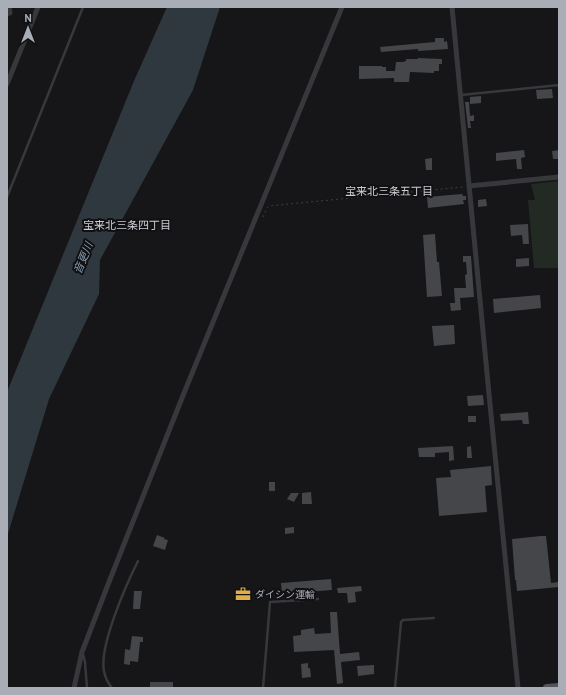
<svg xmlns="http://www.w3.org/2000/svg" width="566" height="695" viewBox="0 0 566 695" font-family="'PT Sans','Noto Sans JP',sans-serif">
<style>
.green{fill:#232a23}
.water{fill:#30383f}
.building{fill:#45464a}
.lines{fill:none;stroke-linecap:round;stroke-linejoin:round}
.path{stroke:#3e3f43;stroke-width:1;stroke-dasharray:2 3;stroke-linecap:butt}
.service{stroke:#37383c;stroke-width:2.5}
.minor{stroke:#37383c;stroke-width:5}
.primary{stroke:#54555b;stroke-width:8}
.labels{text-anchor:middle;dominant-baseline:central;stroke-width:4;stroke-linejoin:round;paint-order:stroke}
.poi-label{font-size:10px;fill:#a9adb6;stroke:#111113;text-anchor:start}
.neighbourhood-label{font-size:11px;fill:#caccd3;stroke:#111113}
.water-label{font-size:11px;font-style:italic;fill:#849aae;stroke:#111113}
</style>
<rect width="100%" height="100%" fill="#161618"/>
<!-- green -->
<path class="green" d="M559,181V268H534L528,200H535L531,184Z"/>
<!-- water -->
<path class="water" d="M167,7H220L193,90L100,260L99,294L49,399L7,537V392L134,81Z"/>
<!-- building -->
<path class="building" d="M435,38H444V42L447,41L448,49L418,51V49L381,52L380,47L435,42Z
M418,58L442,59V64H439V71H434V73L410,72L409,82H394V78L359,79V66H382V67H386V71H395L396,62H403L406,61V59H418Z
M552,89L553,98L537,99L536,90Z
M481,96V103L470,104V97Z
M465,102H469L470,116L474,115V121H470L471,128H468Z
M524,150L525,157L521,158L522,169H517L516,159L496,161V153Z
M559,150V159H553L552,151Z
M432,158V170H426L425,159Z
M462,194L463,196H466V200H463L464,204L428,208L427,197Z
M486,199L487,206L478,207V200Z
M528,224L529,244H523L522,235L511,236L510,225Z
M435,234L437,262H439L442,296L427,297L423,235Z
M463,256H471L474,297L460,298L461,310L451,311L450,303H455L454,288H466L465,275L467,274L466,262H463Z
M529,258V266L516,267V259Z
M540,295L541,308L494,313L493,299Z
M454,325L455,344L434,346L432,326Z
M483,395L484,405L468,406L467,396Z
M528,412L529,424H523L522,420L501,421L500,414Z
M468,416H476V422H468Z
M453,446L454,460L449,461V452L435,453V457H419L418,448Z
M471,446L472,458H467V447Z
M491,466L492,485L485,486L487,512L439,516L436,478L451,477L450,470Z
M269,482H275V491H269Z
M311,492L312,504H302V493Z
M291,493H299L294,502L287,499Z
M294,527V533L285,534V528Z
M157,535L165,538L164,539L168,540L165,550L153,546Z
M541,536H546L551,583L559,582V587L517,591L516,580H515L512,539Z
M331,579L332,590L282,594L281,583Z
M361,586L362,591L355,592L356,602L348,603L347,593H338L337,588Z
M134,591H142L140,609H133Z
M330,612H337L340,654L359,652L360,660L341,662L343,683L337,684L334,650L294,652L293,636L301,635V630L314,628L315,634L331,633Z
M132,636L143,637V642H140L138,662L130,661V665L124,664L125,649L130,650Z
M308,663V668H310L311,677L302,678L301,664Z
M374,665V674L358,676L357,666Z
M150,682H173V688H150Z"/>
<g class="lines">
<!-- path -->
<path class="path" d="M263,217L267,208L269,206L463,187"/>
<!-- service -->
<path class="service" d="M461,95L559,85V89
M7,197L83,7
M83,654L85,662L87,688
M112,688C108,683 105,677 104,671C99,646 126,585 138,561
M263,688L270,602L318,599
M395,688L401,622L403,620L434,618"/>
<!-- minor -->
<path class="minor" d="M452,7L489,394L518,688
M7,14L10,13L9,7
M7,84L38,7
M469,186L559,177
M74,688L82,652L109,582L184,393L342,7"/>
<!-- primary -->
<path class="primary" d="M547,688L559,687"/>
</g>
<!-- icons -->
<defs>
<g id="office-bare" transform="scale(1.2)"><path d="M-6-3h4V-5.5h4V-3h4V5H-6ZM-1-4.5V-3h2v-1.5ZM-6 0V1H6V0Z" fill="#e0ae45" stroke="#111113" stroke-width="2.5" paint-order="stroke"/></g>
</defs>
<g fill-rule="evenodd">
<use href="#office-bare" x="243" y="594"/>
</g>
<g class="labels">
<!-- poi labels -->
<g class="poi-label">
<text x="255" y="594">ダイシン運輸</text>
</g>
<!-- neighbourhood labels -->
<g class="neighbourhood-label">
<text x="389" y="191">宝来北三条五丁目</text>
<text x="127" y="225">宝来北三条四丁目</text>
</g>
<!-- water labels -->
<g class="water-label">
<text transform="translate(83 258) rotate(-68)">音更川</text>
</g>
</g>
<!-- border -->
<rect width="566" height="695" fill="none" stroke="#a9adb6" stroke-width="16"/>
<!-- north arrow -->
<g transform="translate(28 28)" stroke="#111113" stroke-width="3" paint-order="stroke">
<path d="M0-3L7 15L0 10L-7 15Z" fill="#a9adb6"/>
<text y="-6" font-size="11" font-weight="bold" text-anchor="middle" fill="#a9adb6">N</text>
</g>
</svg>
